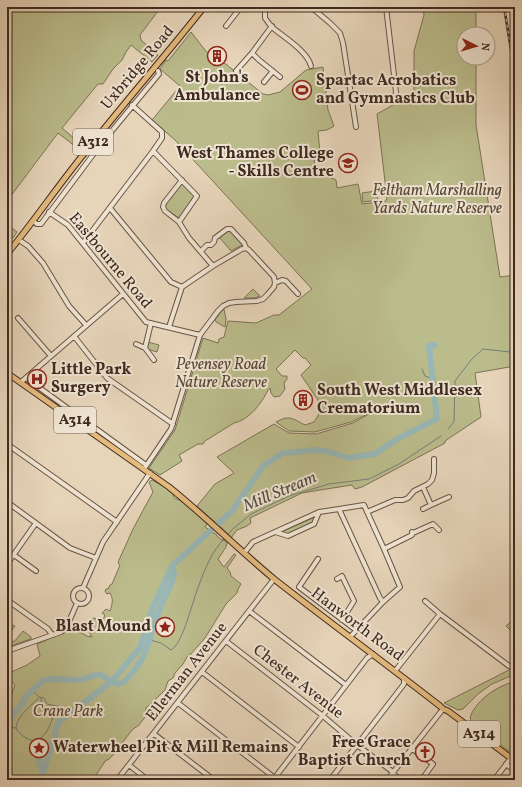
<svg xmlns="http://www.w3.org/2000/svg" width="522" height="787" viewBox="0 0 522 787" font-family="Vollkorn,serif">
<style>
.green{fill:#bbbc8c;stroke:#7d7356}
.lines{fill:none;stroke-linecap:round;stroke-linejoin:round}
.stream{stroke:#747f7a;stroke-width:1}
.river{stroke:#98b7b6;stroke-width:6}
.minor-casing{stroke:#695547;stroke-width:6}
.major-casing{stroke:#3f2a21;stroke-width:7}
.minor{stroke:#efe4d2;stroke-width:4}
.major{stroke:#e4ba7d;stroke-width:5}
.rail-casing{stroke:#3f2a21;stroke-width:2.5}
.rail{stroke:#efe4d2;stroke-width:1;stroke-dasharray:3;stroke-linecap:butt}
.labels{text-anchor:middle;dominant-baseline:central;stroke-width:4;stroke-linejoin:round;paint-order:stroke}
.shield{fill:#efe4d2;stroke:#746256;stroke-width:1}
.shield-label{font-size:15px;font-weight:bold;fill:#3f2a21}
.street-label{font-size:16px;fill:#3f2a21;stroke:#efe4d2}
.poi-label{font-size:16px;font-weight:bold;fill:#3f2a21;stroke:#efe4d2;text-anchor:start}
.park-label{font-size:16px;font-style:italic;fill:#584736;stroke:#efe4d2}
.water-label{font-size:17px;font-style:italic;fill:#554d46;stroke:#efe4d2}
</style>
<rect width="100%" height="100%" fill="#e7d5ba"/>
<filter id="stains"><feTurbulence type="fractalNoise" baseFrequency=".005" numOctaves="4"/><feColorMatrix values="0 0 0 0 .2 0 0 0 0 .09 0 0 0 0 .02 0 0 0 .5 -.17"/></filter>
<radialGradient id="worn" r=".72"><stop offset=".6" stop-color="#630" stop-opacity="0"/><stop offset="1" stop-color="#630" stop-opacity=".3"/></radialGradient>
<!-- green -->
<path class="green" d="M7,7H161L140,35L141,40L158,55L152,62L131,45L126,52L122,60L113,69L103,84H98L62,128L83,146L80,150L58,133L7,201Z
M423,7H476V34H464V58H476V125L500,277L515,275V366L475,373L481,417L445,441V443L362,487L355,489L352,485L320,490L302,493L250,518L251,523L247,526L237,530L231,538L223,529L197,506L215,484L234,473L217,457L274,424L289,433L316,434L353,423L380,408L351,422L315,432L289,431L276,422C289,415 292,418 305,425L314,422L319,414L318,400L301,375L311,365L305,358H303L295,350L276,369L282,376H287V379L284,383L285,389L280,396L274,397L271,393L270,388L268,390C262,403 249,420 234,423L205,441L203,444H198L179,455L182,461L160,475L149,468L175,430L203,338L218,343L219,339L224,337L228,321L256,323L274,315H279L312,289L175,140L152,120L180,86L160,69L166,60L168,61L191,32L205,50L218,66L222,61L263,94L268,95L280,92L306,70L323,67L328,110L334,126L327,130L318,131L320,154L314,155L315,171L336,180L337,188L358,184L362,204L386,201L387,198L377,114L414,93V51L424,15Z
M181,184H184L194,194V197L181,218H179L167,210L165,207L166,203Z
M376,191L378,200L363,202L362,193Z
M7,224L17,232L13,238L7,233Z
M228,230H230L242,243V245L231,251L219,237Z
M253,289L260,296L255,298H244Z
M224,309L226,319L225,327L216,322L215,320L220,313Z
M148,342L159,345L157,352L147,349Z
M152,480L165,487L173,493C173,500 176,498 181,501C191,507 199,516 207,524L205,527L208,529L211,532L216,534C219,540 223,539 227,543L226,547L218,559L223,566L224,567L234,554L236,555L227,568L230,572L231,576C234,579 238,581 241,584L238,589L237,593L226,604L205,638L190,655L187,657L183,664L175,673L173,678L168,681L165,690L162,693L146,708L145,717L139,725L132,730L113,755L108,760H106L94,778V780H7V700L12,693L15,685L7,677V674L27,665L40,656L37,644C43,642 50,638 56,635C64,632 64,635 70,627L87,636L92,637L89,632L91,619L95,618L98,622H102L105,615L102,613L106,609L110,611C112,604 114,600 110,593L107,594L105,591L106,589H108L110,585L112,584L120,565L118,563L119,560L133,529L153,492L149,482Z
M315,517L313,523L288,534L281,532Z
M515,618V635L506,626Z
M7,619L10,621L9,624L12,626L13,625L15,626L8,636L7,635Z
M23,631L31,637V639L7,647V637L14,642Z
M515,667V674L492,684L478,694L463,709L458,710L444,703Z
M515,681V756L471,722C469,715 473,711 477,705C487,693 500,686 515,681Z"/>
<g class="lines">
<!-- stream -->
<path class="stream" d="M422,369L425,376L433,379
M448,429L454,422L455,381L471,360L483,349L510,352L515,350
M227,535L234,528L251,514L289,496L329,484L369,479L399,464L441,436
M150,640L161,643L171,650C183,644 193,599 199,585C205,569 212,551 224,539
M31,691L35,693L39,697L44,698L47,704L66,708H71V709
M41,698L42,708L52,719
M7,727L16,728C18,732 19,733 23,736C28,739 30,740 36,742L42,737L47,731L50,725L52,719L66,708
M16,728C17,715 31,706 39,698"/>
<!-- river -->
<path class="river" d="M7,723L24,701L26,696L43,681L49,679C59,679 69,680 79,680C86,679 94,674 100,675C107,676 113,687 122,683C128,680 139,664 143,657C146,650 149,642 151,634C153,625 159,613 162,603C166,594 172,585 174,575C174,572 173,569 172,566
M43,773C40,765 36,758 40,749L50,752
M7,776L14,780
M41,780L59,722L111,682L140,648L153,607L157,599L172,566L233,510L263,466L283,453L318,450L334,453L348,458L375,454L397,439L437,419L429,346L435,345"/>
<!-- minor casing -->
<g class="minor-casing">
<path id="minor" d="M265,7V18C267,21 270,25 273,28C285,38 307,51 311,66
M311,7L330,23L340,33L343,43L356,127
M386,7L396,92L395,97
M226,26L241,7
M252,53L259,60L280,77
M236,71L252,53L272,26
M264,82L273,71
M132,105L162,132V138L153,151L197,196L179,222L189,238L213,266L242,249L246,248L249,250L274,277L275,283L274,287L267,295L263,299L257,301L236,302L229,303L223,306L218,311L200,335L171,429L144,469
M110,208L171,282L182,287
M49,212L68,225L146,322L200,335
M33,221L37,224H41L101,144L159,74L158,71
M179,222L165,211L163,207L164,203L182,180
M19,240L28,246L43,263L69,306L86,325
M83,243L153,151
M201,251L207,245H211L214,242L215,238L227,229H231L244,243L246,248
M275,283L282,280L286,281L298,294
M18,318L51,356
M151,323L145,348L154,360
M169,327L182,287L213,266
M74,336L107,378L173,424
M136,344L145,348
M26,378L146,465
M21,382L123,294
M7,444L117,522
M7,502L70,548L96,558
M431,505L449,497
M339,509L364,505L384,549L400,587L383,602L350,637
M423,509L431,505L423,487
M367,512L395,500H403L408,498L414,491L428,484L432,480L434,473V459
M275,532L288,536L314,524L319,512
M413,533L433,524L439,530
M384,549L412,535V532
M244,553L253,542L319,512L339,509L380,598L383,602
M14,555L36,571
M318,559L299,587L356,630
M7,564L36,523
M337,579L342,576L354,601L342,620
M73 596a8 8 0 1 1 16 0a8 8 0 1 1-16 0Z
M83,588L103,542L150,473
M7,600L48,629L52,635
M425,601L440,614
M249,611L346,685
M226,641L323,716L357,745L393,772
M7,651L61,632L68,624L77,603
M395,671L440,614L509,666
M202,672L299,747
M178,703L275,778
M154,734L214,780
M411,748L433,764L423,778
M506,764L515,771
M129,765L148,780
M392,773L401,780
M117,780L274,579
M273,780L367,658L373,654
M330,780L404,684V678
M387,780L443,709
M494,780L511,758"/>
</g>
<!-- major casing -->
<g class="major-casing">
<path id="major" d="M7,254C35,220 59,184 87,150C125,102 166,55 204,7
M7,373L169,487C205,516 238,549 274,579C329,622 385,663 440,706L443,709L448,711L515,761"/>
</g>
<!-- minor -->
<use href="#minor" class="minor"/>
<!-- major -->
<use href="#major" class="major"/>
<!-- rail casing -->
<g class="rail-casing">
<path id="rail" d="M504,7L515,74"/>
</g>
<!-- rail -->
<use href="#rail" class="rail"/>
</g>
<!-- icons -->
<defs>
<g id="building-ring" transform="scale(1)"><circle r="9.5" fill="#efe4d2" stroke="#8f2418" stroke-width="1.5"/><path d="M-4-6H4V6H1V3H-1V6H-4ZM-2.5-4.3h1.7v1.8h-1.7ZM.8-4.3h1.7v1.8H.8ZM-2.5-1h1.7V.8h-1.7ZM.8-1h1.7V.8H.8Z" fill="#8f2418"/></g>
<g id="stadium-ring" transform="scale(1)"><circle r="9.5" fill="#efe4d2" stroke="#8f2418" stroke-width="1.5"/><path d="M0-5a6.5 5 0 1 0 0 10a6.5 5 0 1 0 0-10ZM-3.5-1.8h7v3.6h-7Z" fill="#8f2418"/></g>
<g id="university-ring" transform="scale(1)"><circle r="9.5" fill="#efe4d2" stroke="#8f2418" stroke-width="1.5"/><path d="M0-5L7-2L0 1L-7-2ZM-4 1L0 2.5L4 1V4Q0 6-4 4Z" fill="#8f2418"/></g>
<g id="hospital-ring" transform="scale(1)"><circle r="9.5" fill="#efe4d2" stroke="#8f2418" stroke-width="1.5"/><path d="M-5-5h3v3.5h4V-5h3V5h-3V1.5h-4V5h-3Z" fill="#8f2418"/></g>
<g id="sight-ring" transform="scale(1)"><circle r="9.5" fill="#efe4d2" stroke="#8f2418" stroke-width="1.5"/><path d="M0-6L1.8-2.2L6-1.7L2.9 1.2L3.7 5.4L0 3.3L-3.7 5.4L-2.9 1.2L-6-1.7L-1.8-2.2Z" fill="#8f2418"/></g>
<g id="church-ring" transform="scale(1)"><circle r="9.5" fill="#efe4d2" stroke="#8f2418" stroke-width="1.5"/><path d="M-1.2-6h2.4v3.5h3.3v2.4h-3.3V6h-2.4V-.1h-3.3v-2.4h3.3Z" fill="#8f2418"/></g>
</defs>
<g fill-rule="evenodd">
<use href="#building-ring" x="217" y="56"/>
<use href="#stadium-ring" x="302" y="90"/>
<use href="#university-ring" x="348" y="163"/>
<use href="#hospital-ring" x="37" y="379"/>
<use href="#building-ring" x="303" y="400"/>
<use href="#sight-ring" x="165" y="627"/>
<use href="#sight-ring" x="39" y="748"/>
<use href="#church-ring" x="425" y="752"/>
</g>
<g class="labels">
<!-- shield labels -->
<g class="shield">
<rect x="73" y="129" width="40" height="26" rx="3"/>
<rect x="54" y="407" width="42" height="26" rx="3"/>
<rect x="458" y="721" width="42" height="26" rx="3"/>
</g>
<g class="shield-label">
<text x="93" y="142">A312</text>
<text x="75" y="420">A314</text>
<text x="479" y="734">A314</text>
</g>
<!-- street labels -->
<g class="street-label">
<text transform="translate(138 68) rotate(-50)">Uxbridge Road</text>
<text transform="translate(110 261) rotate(50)">Eastbourne Road</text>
<text transform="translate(357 625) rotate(37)">Hanworth Road</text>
<text transform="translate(187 672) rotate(-52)">Ellerman Avenue</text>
<text transform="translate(298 682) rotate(38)">Chester Avenue</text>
</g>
<!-- poi labels -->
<g class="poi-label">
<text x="217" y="78" text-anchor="middle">St John's<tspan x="217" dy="18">Ambulance</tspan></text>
<text x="316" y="81">Spartac Acrobatics<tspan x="316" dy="18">and Gymnastics Club</tspan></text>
<text x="334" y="154" text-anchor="end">West Thames College<tspan x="334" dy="18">- Skills Centre</tspan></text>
<text x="51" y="370">Little Park<tspan x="51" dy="18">Surgery</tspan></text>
<text x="317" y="391">South West Middlesex<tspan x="317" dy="18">Crematorium</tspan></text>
<text x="151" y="627" text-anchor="end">Blast Mound</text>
<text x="411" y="743" text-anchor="end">Free Grace<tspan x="411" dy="18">Baptist Church</tspan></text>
<text x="53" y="748">Waterwheel Pit &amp; Mill Remains</text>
</g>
<!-- park labels -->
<g class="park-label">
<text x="437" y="191">Feltham Marshalling<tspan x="437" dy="18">Yards Nature Reserve</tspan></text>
<text x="221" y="365">Pevensey Road<tspan x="221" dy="18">Nature Reserve</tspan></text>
<text x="68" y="712">Crane Park</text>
</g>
<!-- water labels -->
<g class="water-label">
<text transform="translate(280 492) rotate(-23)">Mill Stream</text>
</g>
</g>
<!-- margin -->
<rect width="522" height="787" fill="none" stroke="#e7d5ba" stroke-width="24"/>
<rect x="8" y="8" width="506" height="771" fill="none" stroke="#3f2a21" stroke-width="2"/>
<rect x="12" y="12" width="498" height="763" fill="none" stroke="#3f2a21"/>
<!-- north arrow -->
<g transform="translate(476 46) rotate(95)"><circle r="19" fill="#efe4d2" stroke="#a99a8b"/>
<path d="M0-3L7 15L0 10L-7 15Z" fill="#8f2418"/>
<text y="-6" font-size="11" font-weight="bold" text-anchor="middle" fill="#3f2a21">N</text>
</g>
<rect width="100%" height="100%" filter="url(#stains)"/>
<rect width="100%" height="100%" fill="url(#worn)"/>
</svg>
